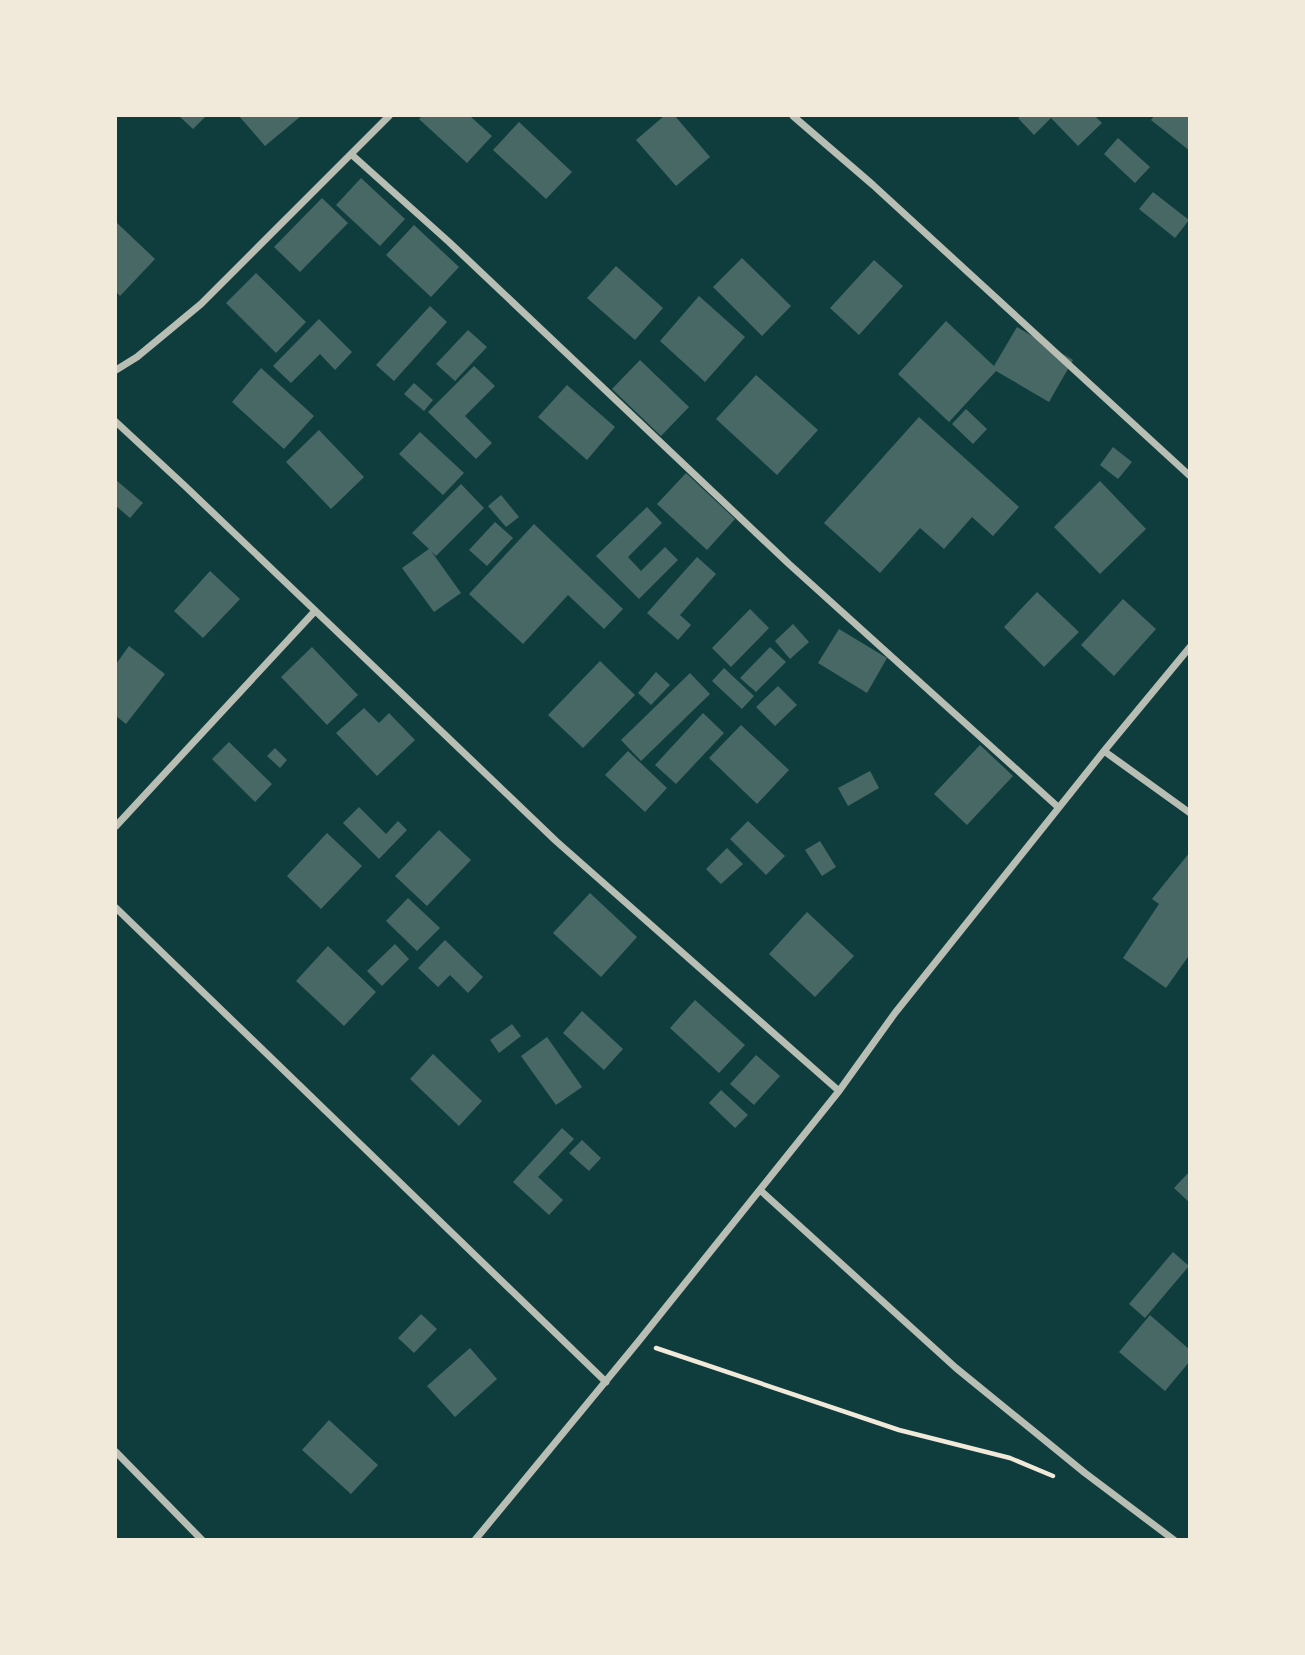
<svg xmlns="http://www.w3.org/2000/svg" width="1305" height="1655" viewBox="0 0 1305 1655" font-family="Overpass,sans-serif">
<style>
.building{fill:#486865}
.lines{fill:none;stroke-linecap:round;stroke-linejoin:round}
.path{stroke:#f1e9da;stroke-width:4.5}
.minor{stroke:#b8beb3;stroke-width:7}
</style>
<rect width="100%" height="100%" fill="#0f3d3e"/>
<!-- building -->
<path class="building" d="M179,116H206L193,129Z
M239,116H301L265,146Z
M422,116H470L492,136L467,163L419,119Z
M664,116H675L710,157L676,186L636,140Z
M1021,116H1095L1102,123L1078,146L1051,118L1034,135L1018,118Z
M1154,116H1190V151L1151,120Z
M519,122L572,172L546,199L493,150Z
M1118,138L1150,167L1135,183L1104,154Z
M361,178L405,219L380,246L336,205Z
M1153,192L1189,220L1175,238L1139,209Z
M322,198L348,223L300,272L274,247Z
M116,222L155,259L120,296L116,292Z
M414,225L459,267L431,297L386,255Z
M742,258L791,306L762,336L713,287Z
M874,260L903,286L859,335L830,308Z
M616,266L663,308L635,340L587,298Z
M256,273L306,322L276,353L226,303Z
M699,296L745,337L705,382L660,341Z
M430,306L447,322L394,381L376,365Z
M319,319L352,352L335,370L320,354L291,383L273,366Z
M946,321L994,366L1017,327L1073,360L1049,402L996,371L949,422L898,374Z
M468,330L487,347L455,381L436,364Z
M640,360L689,407L661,436L612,389Z
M474,366L495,386L465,416L492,443L476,459L428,412Z
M261,368L314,416L284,449L232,402Z
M756,375L818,430L777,475L716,419Z
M414,383L433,400L424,411L404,394Z
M567,385L615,427L587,460L538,417Z
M966,409L987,429L973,444L952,424Z
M919,417L1019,507L993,536L972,517L944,549L920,528L880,573L824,523Z
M319,430L364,477L331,509L286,462Z
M420,432L464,473L443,495L399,454Z
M1113,447L1132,462L1118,479L1100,465Z
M686,473L735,519L707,550L657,504Z
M116,480L143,503L130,518L116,506Z
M1100,481L1146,529L1100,574L1054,527Z
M461,484L484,508L436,556L431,551L461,593L434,612L402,568L429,549L412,533Z
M501,495L519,517L506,527L488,506Z
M647,507L662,523L628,557L641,571L665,547L678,560L639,599L596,556Z
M495,522L513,538L487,566L469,550Z
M534,524L623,609L604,629L568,595L523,644L469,594Z
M697,557L716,574L680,615L691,625L678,640L647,613Z
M210,571L240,599L203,638L174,611Z
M1037,592L1079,632L1044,667L1004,627Z
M1123,599L1156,629L1114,676L1081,645Z
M750,609L769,628L731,667L712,648Z
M793,624L809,642L790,659L775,641Z
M839,629L887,658L867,693L818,663Z
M129,646L165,674L126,724L116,716V664Z
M312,647L358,695L327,725L281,677Z
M770,647L786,662L756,692L740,678Z
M600,661L635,695L583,748L548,715Z
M724,668L754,696L742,709L712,681Z
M656,672L670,685L651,705L638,693Z
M690,673L710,694L641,761L621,740Z
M778,686L797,705L775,726L756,707Z
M364,708L379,723L389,713L415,740L377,776L336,733Z
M703,713L724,733L676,784L655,765Z
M741,725L789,770L757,804L709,758Z
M229,742L272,784L255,802L212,759Z
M980,745L1013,776L967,825L934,794Z
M275,748L287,760L280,768L267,756Z
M628,751L667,788L645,812L605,775Z
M870,771L879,788L848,806L838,788Z
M359,807L386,834L398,821L407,830L379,859L343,823Z
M748,821L785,856L766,875L730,839Z
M439,830L471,860L427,906L395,876Z
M327,833L362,866L321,909L287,876Z
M820,841L836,867L822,876L805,850Z
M727,848L743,864L721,884L706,869Z
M1190,852V954L1166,988L1123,958L1159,904L1152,899Z
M590,893L637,937L601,977L553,933Z
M408,898L440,928L417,951L386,921Z
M807,912L854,956L815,997L769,954Z
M445,940L483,977L468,993L450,975L438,987L418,968Z
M395,944L409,959L382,986L367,971Z
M328,946L376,992L344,1026L296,981Z
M695,1000L745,1045L719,1073L670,1028Z
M582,1011L623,1049L604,1070L563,1033Z
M512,1024L521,1036L499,1053L490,1040Z
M547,1037L582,1087L556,1105L521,1056Z
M433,1054L482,1101L459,1126L410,1079Z
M756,1055L780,1076L754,1105L730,1084Z
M721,1090L748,1115L735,1128L709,1103Z
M562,1128L574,1139L538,1177L563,1200L549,1215L513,1182Z
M582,1140L601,1158L589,1171L569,1153Z
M1190,1171V1203L1174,1188Z
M1173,1252L1189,1266L1145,1318L1129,1304Z
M421,1314L437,1329L414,1353L398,1338Z
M1150,1315L1190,1350V1361L1165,1391L1119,1352Z
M470,1348L497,1379L455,1417L427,1386Z
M329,1420L378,1465L351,1494L302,1450Z"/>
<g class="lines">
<!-- path -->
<path class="path" d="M656,1348L899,1430L1010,1458L1053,1476"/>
<!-- minor -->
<path class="minor" d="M793,116L873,185L1190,476
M351,154L449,242L789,564L1058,807
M116,370L137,357L201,304L389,116
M116,422L186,487L556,841L839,1091
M1104,751L1190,813
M116,826L315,611
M116,908L606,1382
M760,1190L956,1368L1085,1473L1174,1540
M116,1452L202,1540
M475,1540L638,1342L839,1091L895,1013L1104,751L1190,647"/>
</g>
<!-- border -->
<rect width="1305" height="1655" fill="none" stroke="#f1e9da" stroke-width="234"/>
</svg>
